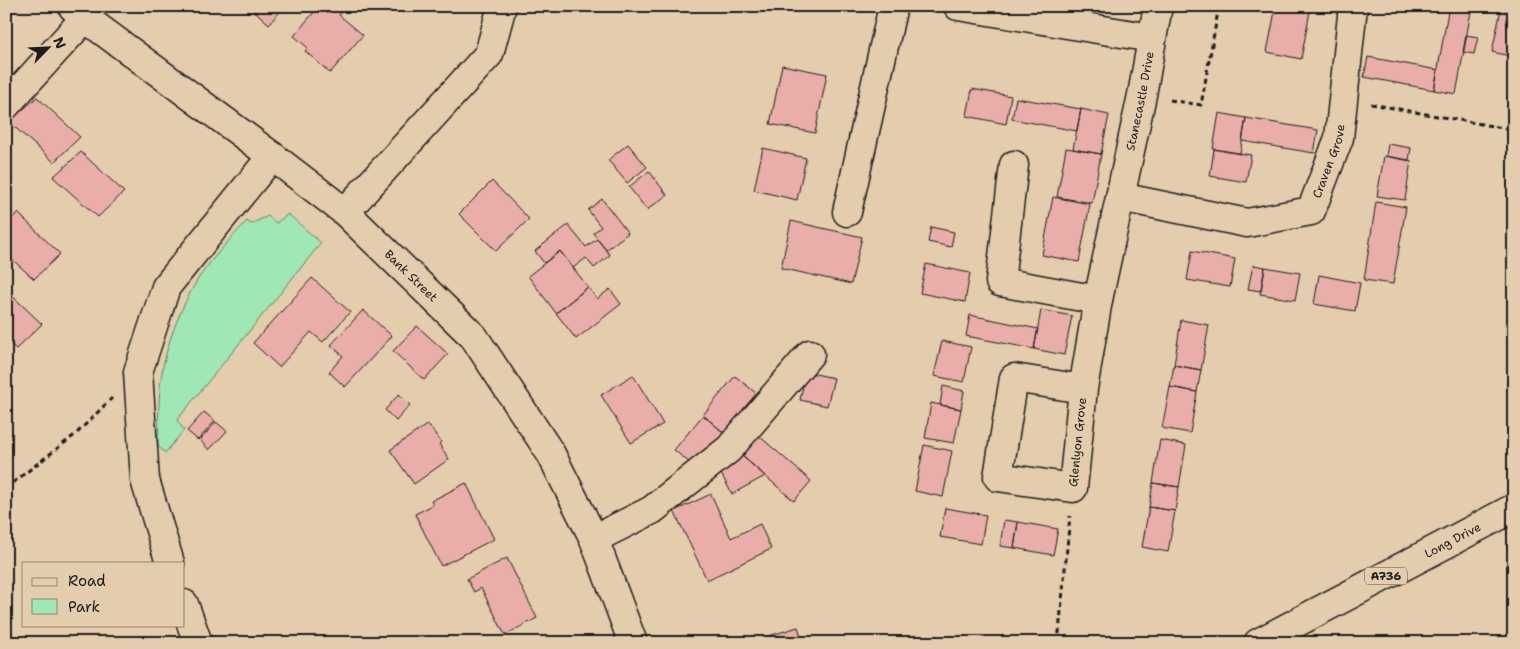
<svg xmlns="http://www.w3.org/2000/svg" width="1520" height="649" viewBox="0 0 1520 649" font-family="'Shantell Sans',sans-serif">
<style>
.green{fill:#9fe7b5;stroke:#5e8268}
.building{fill:#eaaeaa;stroke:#1c1c1c}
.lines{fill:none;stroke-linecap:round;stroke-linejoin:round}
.street-casing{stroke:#1c1c1c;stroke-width:31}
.primary-casing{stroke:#1c1c1c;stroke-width:31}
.path{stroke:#1c1c1c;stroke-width:3;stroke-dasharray:5 4;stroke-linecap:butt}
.street{stroke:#e4cdad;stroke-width:28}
.primary{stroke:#e4cdad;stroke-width:28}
.labels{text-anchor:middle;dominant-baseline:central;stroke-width:4;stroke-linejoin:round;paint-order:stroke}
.shield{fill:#e4cdad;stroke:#585148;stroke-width:1}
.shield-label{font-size:11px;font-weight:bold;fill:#1c1c1c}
.street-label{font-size:12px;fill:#1c1c1c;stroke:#e4cdad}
</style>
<rect width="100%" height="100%" fill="#e4cdad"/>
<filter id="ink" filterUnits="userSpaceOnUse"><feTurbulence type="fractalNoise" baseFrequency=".02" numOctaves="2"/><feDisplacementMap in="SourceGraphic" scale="10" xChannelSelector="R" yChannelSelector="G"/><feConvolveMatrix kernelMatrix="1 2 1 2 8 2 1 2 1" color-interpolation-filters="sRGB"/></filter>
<g filter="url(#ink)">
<!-- green -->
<path class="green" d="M288,214L321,243L177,420L184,430L165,453L158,446C159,426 158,407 160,388C163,351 180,307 200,276C214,256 231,238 247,221L251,224L268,216L276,223Z"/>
<!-- building -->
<path class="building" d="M249,6H285L269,24Z
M319,6H343L344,8L339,15L363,35L330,73L305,51L308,48L294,36Z
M1276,6H1311L1301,59L1267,52Z
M1449,6H1472L1456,94L1434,90Z
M1501,9L1514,12V57L1492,52Z
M1466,35L1478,37L1474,54L1463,52Z
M1368,57L1438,70L1434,90L1364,77Z
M782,65L827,74L815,133L770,124Z
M972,89L1011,96L1006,124L967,116Z
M37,97L80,137L54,162L9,122Z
M1016,98L1081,109L1077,131L1012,119Z
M1081,109L1109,115L1101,154L1073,149Z
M1219,113L1246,118L1240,154L1213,149Z
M1246,118L1318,130L1314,153L1242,141Z
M628,144L647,167L627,183L608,160Z
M1388,144L1411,148L1409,160L1386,156Z
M763,148L806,158L797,200L754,190Z
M1066,148L1101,154L1092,203L1057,197Z
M1214,149L1251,155L1246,182L1210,176Z
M81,152L124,192L98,217L53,177Z
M1384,156L1411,161L1405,200L1377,196Z
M649,171L667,195L647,210L629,187Z
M492,181L529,219L496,251L459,214Z
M1053,197L1090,204L1079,262L1042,255Z
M602,199L628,233L606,250L593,233L601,227L588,210Z
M1376,202L1406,207L1393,284L1364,280Z
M18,213L60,254L34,279L6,254V223Z
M791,221L862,237L851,284L781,268Z
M568,225L586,247L597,239L610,255L594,268L586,258L573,268L560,251L544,263L535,251Z
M931,227L954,232L951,247L928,242Z
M560,251L588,287L556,313L528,276Z
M1192,251L1235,259L1230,287L1187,280Z
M926,264L970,273L965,302L920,293Z
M1253,265L1265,267L1261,291L1248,289Z
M1265,267L1300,273L1295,300L1260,294Z
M1319,275L1360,283L1355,311L1314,304Z
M312,278L350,312L323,342L311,332L279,367L253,343Z
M588,287L597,299L610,289L621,304L576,339L556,313Z
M6,290L42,324L16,349L6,340Z
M363,310L392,336L345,387L329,372L343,356L331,345Z
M1041,310L1072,316L1064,355L1034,349Z
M970,315L1038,329L1034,349L966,336Z
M1181,320L1209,325L1201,370L1174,365Z
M417,326L448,354L424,380L393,351Z
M942,341L971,347L964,382L934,376Z
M1174,365L1201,370L1197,392L1170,387Z
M806,372L834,378L827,406L800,400Z
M633,375L663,424L631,443L601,395Z
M735,376L762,398L729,437L703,415Z
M943,386L964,391L961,409L940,405Z
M1170,387L1197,392L1190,433L1162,428Z
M399,394L410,405L396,421L385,410Z
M931,403L961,409L954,443L925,438Z
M204,412L215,421L198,440L187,431Z
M703,415L724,433L696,468L674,450Z
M216,422L227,431L209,450L200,440Z
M428,424L441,442L439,444L449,459L414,484L390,450Z
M758,435L811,481L794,501L741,455Z
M1160,440L1186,445L1179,487L1153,483Z
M924,445L952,451L943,497L915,491Z
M741,455L765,476L732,494L718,468Z
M466,483L494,539L441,566L415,514L433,505L431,501Z
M1153,483L1179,487L1175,511L1149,507Z
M711,494L731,538L760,524L771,549L707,580L674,511Z
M1149,507L1175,511L1168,552L1142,547Z
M945,508L986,515L981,544L940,537Z
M1004,520L1018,522L1014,548L1000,546Z
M1018,522L1058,529L1053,555L1014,548Z
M507,558L537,618L505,635L481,588L474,592L467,579Z
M798,627L803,643H763L762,638Z"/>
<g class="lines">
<!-- street casing -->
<g class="street-casing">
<g id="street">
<path id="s1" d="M72,6L85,18L272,156L345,212L474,337L551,454L594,539L633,643"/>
<path d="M958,6L1152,38"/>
<path d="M6,105L85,18"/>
<path d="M1014,165L1000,282L1098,300"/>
<path id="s2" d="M1120,197L1247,223L1311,211L1339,138L1353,6"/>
<path d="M345,212L489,54L502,6"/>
<path d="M847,212L893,6"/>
<path id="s3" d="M1083,389L1014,378L998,477L1073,488L1083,389L1098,300L1142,95L1158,6"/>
<path d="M594,539L652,510L729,449L810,354"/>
<path d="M170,563L145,480L138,372L166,287L272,156"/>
<path d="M184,604L198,643"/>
</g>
</g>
<!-- primary casing -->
<g class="primary-casing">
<g id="primary">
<path id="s4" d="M1258,643L1514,508"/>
</g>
</g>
<!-- path -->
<path class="path" d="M1241,6L1252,9L1253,6
M1170,100L1201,105L1219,6
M1371,104L1514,130
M6,488L76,434L112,398
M1058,643L1070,516"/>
<!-- street -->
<use href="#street" class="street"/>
<!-- primary -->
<use href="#primary" class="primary"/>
</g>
</g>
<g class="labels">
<!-- shield labels -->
<rect class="shield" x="1365" y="567.5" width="42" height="17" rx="4"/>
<g class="shield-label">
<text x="1386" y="576">A736</text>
</g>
<!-- street labels -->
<g class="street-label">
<text stroke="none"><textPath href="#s3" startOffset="639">Stanecastle Drive</textPath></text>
<text stroke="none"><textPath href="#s2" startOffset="248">Craven Grove</textPath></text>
<text stroke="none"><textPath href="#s1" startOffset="434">Bank Street</textPath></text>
<text stroke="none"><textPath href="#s3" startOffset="292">Glenlyon Grove</textPath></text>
<text stroke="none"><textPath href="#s4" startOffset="220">Long Drive</textPath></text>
</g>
</g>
<!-- margin -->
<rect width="1520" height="649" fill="none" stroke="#e4cdad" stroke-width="25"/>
<rect x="12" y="12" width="1495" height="624" fill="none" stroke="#1c1c1c" stroke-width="2" filter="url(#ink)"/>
<!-- legend -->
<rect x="22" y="562" width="162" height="65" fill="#e4cdad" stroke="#948673"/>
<rect x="32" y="578" width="25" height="8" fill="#e4cdad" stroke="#948673"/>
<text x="68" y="586" font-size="15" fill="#1c1c1c">Road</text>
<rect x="32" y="599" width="25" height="15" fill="#9fe7b5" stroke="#948673"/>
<text x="68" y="612" font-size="15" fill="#1c1c1c">Park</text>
<!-- north arrow -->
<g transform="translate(48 48) rotate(66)" stroke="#e4cdad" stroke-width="4" paint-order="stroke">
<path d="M0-4L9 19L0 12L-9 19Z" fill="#1c1c1c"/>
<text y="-8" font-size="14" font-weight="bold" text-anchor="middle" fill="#1c1c1c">N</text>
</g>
</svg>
